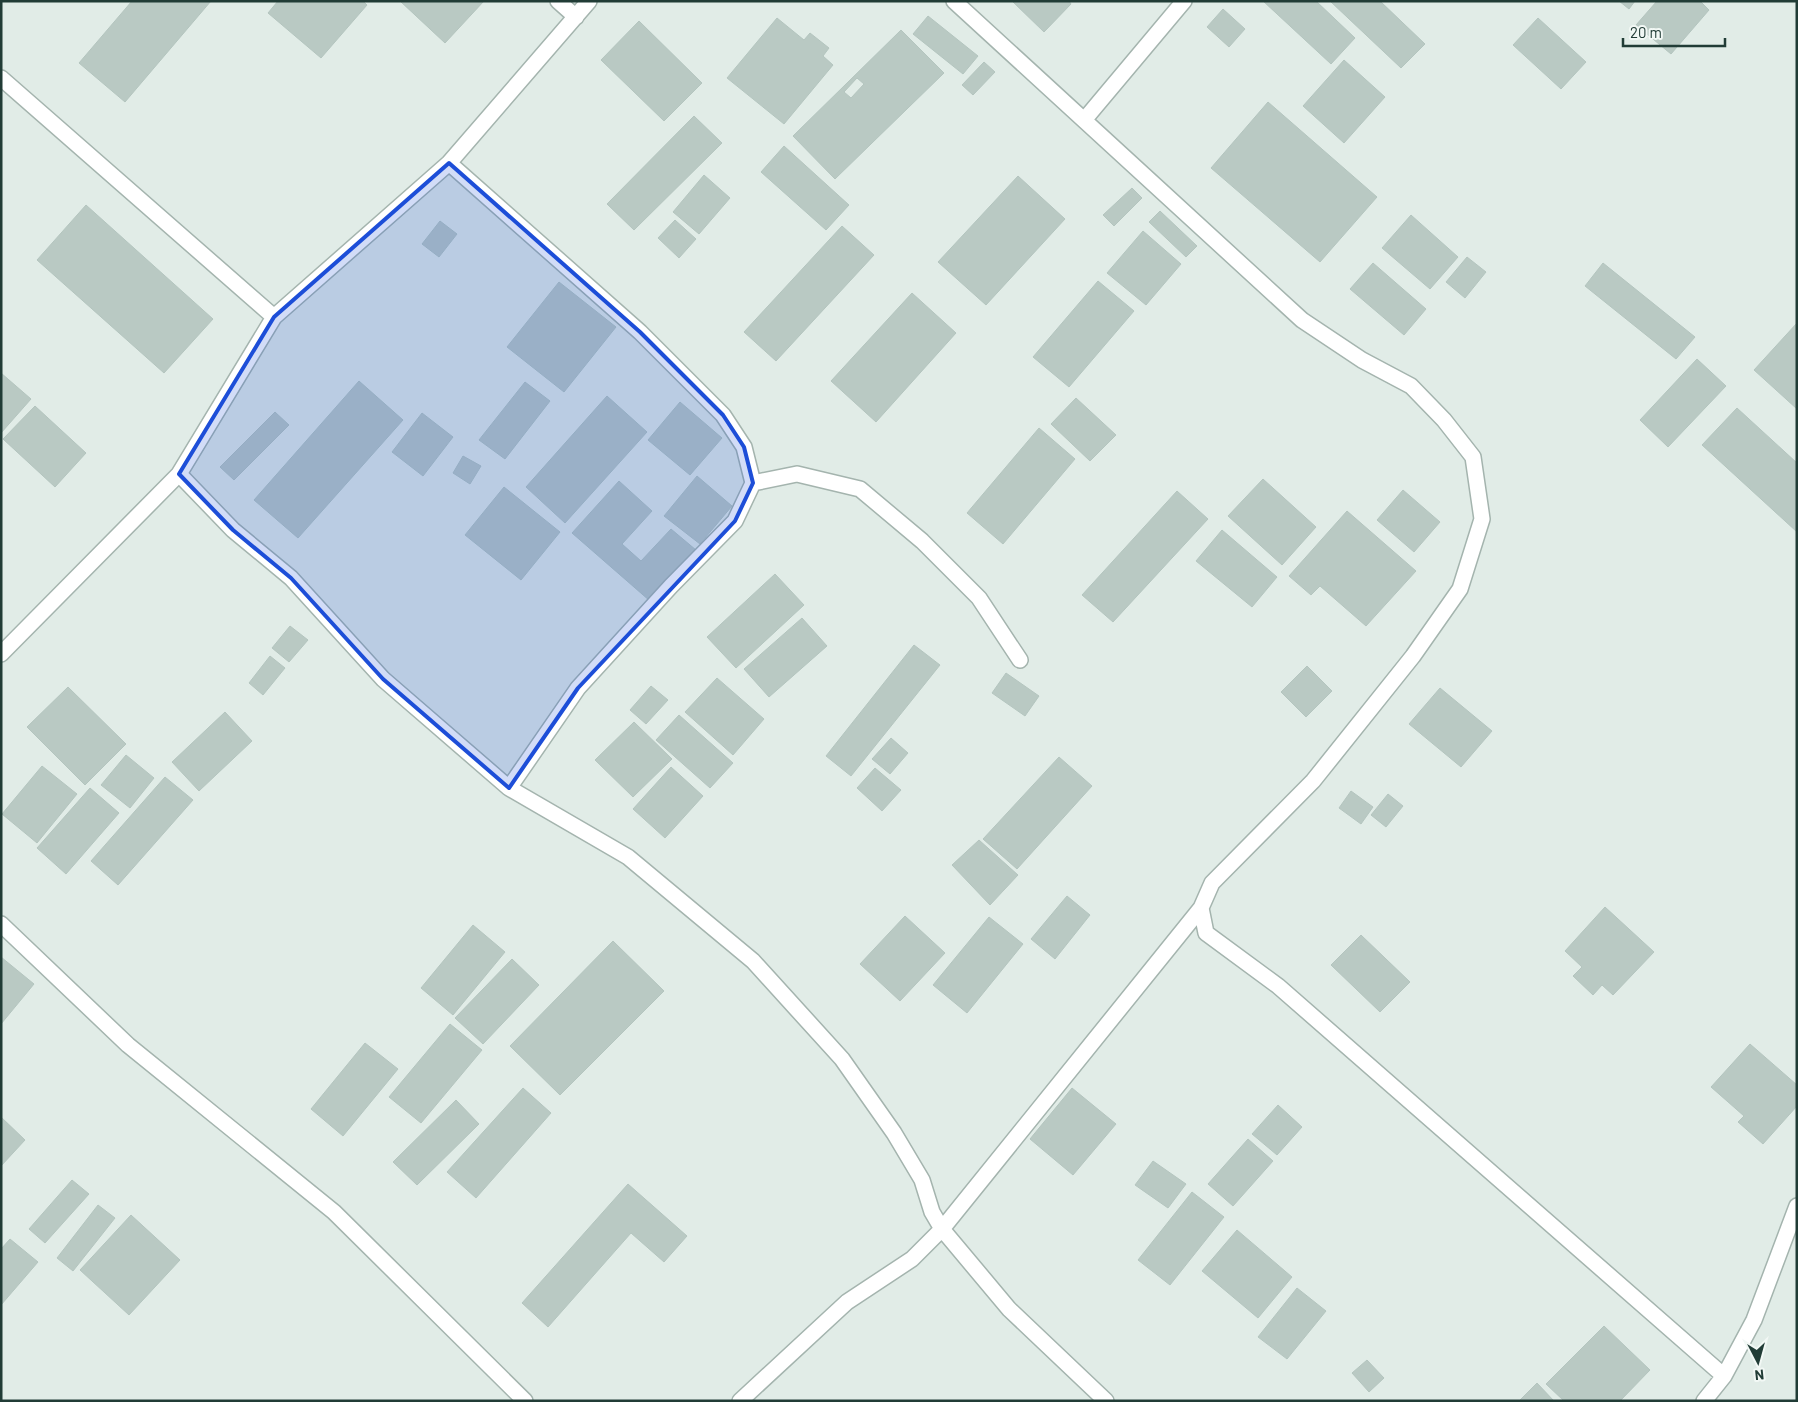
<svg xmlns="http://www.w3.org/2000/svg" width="1798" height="1402" viewBox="0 0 1798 1402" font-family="Barlow,sans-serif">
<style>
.building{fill:#b9c9c3;stroke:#b4c5bf;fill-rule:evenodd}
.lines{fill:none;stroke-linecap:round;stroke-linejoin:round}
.minor-casing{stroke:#a4b4ae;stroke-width:18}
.minor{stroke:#fff;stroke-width:15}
.marked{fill:#1d4ed8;fill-opacity:0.2;stroke:#1d4ed8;stroke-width:4;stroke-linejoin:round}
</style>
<rect width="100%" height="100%" fill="#e1ece7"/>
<!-- building -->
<path class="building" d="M132,1H211L125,102L79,63Z
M278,1H363L367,5L321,58L268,13Z
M400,1H484L445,43Z
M1012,1H1069L1071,4L1044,32Z
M1263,1H1316L1355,38L1331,64Z
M1330,1H1380L1425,44L1401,68Z
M1619,1H1635L1629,9Z
M1657,1H1700L1709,10L1671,54L1636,25Z
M1223,9L1245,29L1229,47L1207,27Z
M928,16L978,56L963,74L913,34Z
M777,18L804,40L810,33L829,48L823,56L833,65L784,124L727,78Z
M1538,18L1586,62L1561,89L1513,45Z
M639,21L702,83L664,121L601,60Z
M901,30L944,73L835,179L793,136ZM857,78L864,84L851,98L844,92Z
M1344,60L1385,97L1344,143L1303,106Z
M984,62L995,72L973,95L962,85Z
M1268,102L1377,197L1320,262L1211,168Z
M694,116L722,143L634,230L607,204Z
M784,146L849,205L826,230L761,172Z
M704,175L730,198L699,234L673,212Z
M1018,176L1065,219L986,305L938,262Z
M1132,188L1142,198L1114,226L1103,215Z
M86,205L213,319L164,373L37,260Z
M1160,211L1197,246L1186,257L1149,222Z
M1411,215L1458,257L1430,289L1382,248Z
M675,220L696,239L679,258L658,238Z
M440,221L457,234L439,257L422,244Z
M842,226L874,255L776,361L744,332Z
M1143,231L1181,264L1146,305L1107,273Z
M1467,257L1486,272L1465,298L1446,282Z
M1373,263L1426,309L1404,335L1350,289Z
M1603,263L1695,337L1676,359L1585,286Z
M1098,281L1134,311L1069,387L1033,357Z
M559,282L616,327L564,392L507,347Z
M912,293L956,333L876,422L831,381Z
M1797,323V409L1754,370Z
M1697,359L1726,386L1668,447L1640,420Z
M1,373L31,399L1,433Z
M359,381L403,420L298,538L254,500Z
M525,382L550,401L505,459L479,440Z
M607,396L647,432L565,523L526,487Z
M1076,398L1116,435L1090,461L1051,424Z
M680,402L722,438L690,475L648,440Z
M35,406L86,453L55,487L3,439Z
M1737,408L1797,463V532L1702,445Z
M275,412L289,425L234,480L220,467Z
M422,413L453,437L423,476L392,452Z
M1039,428L1075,459L1003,544L967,513Z
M463,456L481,466L470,484L453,473Z
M697,476L732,506L700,544L664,516Z
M1263,479L1316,527L1282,565L1228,516Z
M619,481L652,511L622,544L641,561L671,529L696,550L650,601L572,533Z
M504,487L560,532L521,580L465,535Z
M1403,490L1440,522L1414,552L1377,520Z
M1177,491L1208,519L1113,622L1082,595Z
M1347,511L1416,571L1366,626L1320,586L1311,595L1289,576Z
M1222,530L1277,577L1252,607L1196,561Z
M775,574L804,605L736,668L707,637Z
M802,618L827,646L769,697L744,669Z
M290,626L308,640L289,662L272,648Z
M914,645L940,665L851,776L826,756Z
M270,656L285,668L263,695L249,683Z
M1307,666L1332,691L1306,717L1281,692Z
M1006,673L1039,696L1025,716L992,693Z
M717,678L764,719L733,755L685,712Z
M651,686L668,700L646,724L630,710Z
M68,687L126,744L85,785L27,727Z
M1440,688L1492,731L1461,767L1409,724Z
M225,712L252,741L199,791L172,762Z
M679,715L733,763L710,788L656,740Z
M634,722L672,759L633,797L595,760Z
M891,738L908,753L890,774L872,759Z
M126,755L154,778L130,808L101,785Z
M1059,757L1092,786L1017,869L983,839Z
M42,766L77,794L37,843L2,814Z
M671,767L703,796L665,838L633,809Z
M875,768L901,790L882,811L857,788Z
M165,777L193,800L118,885L91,861Z
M90,788L119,813L66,874L37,848Z
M1351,791L1373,807L1361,824L1339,808Z
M1388,794L1403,806L1386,827L1371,815Z
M979,840L1018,875L990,905L952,865Z
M1067,896L1090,915L1055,959L1031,939Z
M1605,907L1654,952L1613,995L1602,985L1593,995L1573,976L1582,967L1565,951Z
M905,916L945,953L900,1001L860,964Z
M989,917L1023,944L967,1013L933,985Z
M473,925L505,952L453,1015L421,988Z
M1361,935L1410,982L1380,1012L1331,965Z
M613,941L664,991L560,1095L510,1046Z
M1,957L34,984L1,1024Z
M512,959L539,985L483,1044L455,1018Z
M450,1024L482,1050L421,1123L389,1097Z
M365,1043L398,1069L343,1136L311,1109Z
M1750,1044L1797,1085V1106L1763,1144L1738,1122L1744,1116L1711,1087Z
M523,1088L551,1113L476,1198L447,1172Z
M1072,1088L1116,1124L1073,1175L1030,1139Z
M456,1100L479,1124L417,1185L393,1162Z
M1278,1105L1302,1127L1277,1155L1252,1134Z
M1,1117L25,1140L1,1166Z
M1248,1139L1273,1161L1233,1206L1208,1184Z
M1153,1161L1186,1184L1168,1208L1135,1185Z
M72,1180L89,1194L45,1243L29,1229Z
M628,1184L687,1236L664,1262L631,1233L548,1327L522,1303Z
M1192,1192L1224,1217L1170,1285L1138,1260Z
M98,1205L115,1218L73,1271L57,1258Z
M131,1215L180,1260L129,1315L80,1270Z
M1237,1230L1292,1277L1258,1318L1202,1271Z
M10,1239L38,1262L1,1305V1249Z
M1297,1288L1326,1311L1287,1359L1258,1337Z
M1604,1326L1650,1370L1620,1401H1564L1546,1384Z
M1367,1360L1384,1378L1369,1392L1352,1373Z
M1537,1383L1554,1401H1519Z"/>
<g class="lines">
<!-- minor casing -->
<g class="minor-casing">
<path id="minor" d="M558,1L576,17
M954,1L1302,320L1362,360L1411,386L1444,420L1473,457L1482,519L1460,589L1413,656L1313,781L1212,883L1201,908L1206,933L1278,986L1724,1376
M1,78L274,317
M1085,119L1184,1
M179,474L233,530L291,578L383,679L509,788L578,688L671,586L735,521L753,483L744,447L723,415L640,332L449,163
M753,483L797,474L860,489L922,541L979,598L1020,660
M1,654L179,474L274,317L449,163L589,1
M509,788L628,857L753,961L842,1059L894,1133L922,1180L932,1212L942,1229L1009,1309L1106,1401
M1,924L128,1045L334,1212L525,1401
M740,1401L847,1302L912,1259L942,1229L1201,908
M1704,1401L1724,1376L1754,1320L1797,1206"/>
</g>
<!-- minor -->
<use href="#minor" class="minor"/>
</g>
<!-- marked area -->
<path class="marked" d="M449,163L640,332L723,415L744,447L753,483L735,521L578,688L509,788L383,679L291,578L233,530L179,474L274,317Z"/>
<!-- border -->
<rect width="1798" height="1402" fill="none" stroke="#213c36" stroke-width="5"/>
<!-- north arrow -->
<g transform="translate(1758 1362) rotate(174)" stroke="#f2f8f5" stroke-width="4" paint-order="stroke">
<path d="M0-4L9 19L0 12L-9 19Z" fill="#213c36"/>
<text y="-8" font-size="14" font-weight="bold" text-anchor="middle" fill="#213c36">N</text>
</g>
<!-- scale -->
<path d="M1623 38v8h102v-8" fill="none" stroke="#213c36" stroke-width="2.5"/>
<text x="1630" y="38" font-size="15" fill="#213c36" stroke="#f2f8f5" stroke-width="4" paint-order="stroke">20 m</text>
</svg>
